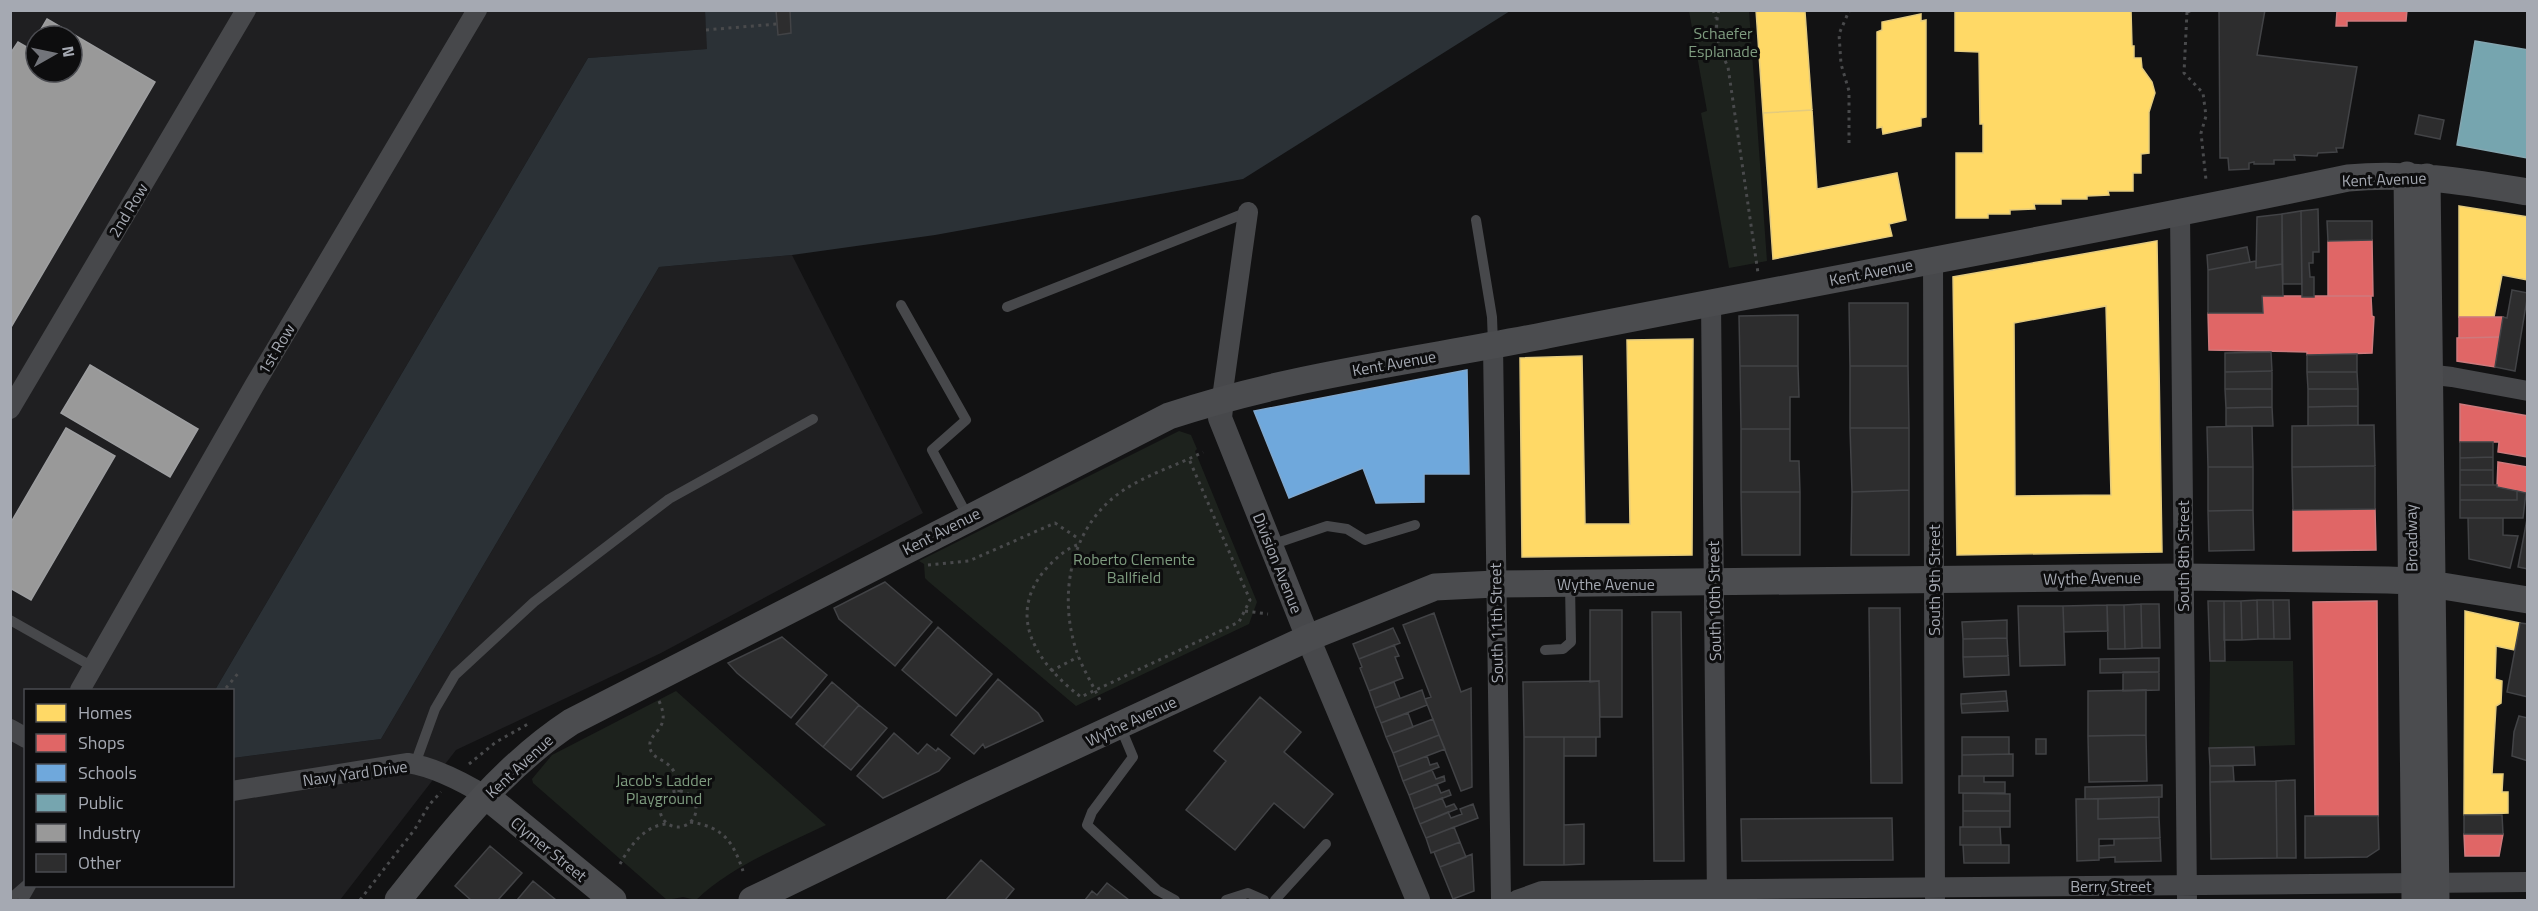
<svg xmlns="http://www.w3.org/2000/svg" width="2538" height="911" viewBox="0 0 2538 911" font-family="'Titillium Web',sans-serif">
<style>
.built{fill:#1f1f21;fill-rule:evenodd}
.green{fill:#1d221d}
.water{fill:#2b3136}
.homes{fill:#ffd966;stroke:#e4cb7d;stroke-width:1.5;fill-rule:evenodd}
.shops{fill:#e06666;stroke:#ce7a7d;stroke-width:1.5}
.schools{fill:#6fa8dc;stroke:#7fa8cf;stroke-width:1.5}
.public{fill:#76a5af;stroke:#84a6b0;stroke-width:1.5}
.industry{fill:#999;stroke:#9d9ea0;stroke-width:1.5}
.building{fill:#2d2d2e;stroke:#424346;stroke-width:1.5}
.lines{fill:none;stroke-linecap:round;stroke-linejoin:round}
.path{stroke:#494a4c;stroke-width:3;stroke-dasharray:3 4.5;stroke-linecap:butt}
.service{stroke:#47484b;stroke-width:10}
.minor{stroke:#47484b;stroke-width:20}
.tertiary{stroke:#47484b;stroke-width:24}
.secondary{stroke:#4b4c4f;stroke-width:27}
.labels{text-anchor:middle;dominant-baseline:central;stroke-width:6;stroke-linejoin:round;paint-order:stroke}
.park-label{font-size:16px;fill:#7e9b7f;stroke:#0d0d0e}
.street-label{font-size:16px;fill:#a5a9b2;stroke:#0d0d0e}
</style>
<rect width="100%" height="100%" fill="#121213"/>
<!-- built -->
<path class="built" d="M10,11H705L708,49L588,58L215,690H26V886H232L233,758L381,739L659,267L792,255L923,513L661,653L456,750L340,900H11ZM36,36H72V72H36Z"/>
<!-- green -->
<path class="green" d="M1689,11H1749L1767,261L1729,268L1701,113L1707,111Z
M1179,431L1191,435L1197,449L1195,451L1257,602L1249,624L1076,706L929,582L925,578L924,564L919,561Z
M2210,661H2293L2295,745L2209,748Z
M676,691L826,825C781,847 733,865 696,900L683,897L667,900L533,783L532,779L552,755Z"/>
<!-- water -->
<path class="water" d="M705,11H1510L1243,179L935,235L792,255L659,267L381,739L233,758L232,690H215L588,58L707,49Z"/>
<!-- homes -->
<path class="homes" d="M1756,10L1805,12L1812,110L1763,113Z
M1955,10H2131L2132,46H2134V58H2141L2142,68L2152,82L2155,93L2149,112V153L2141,154V173H2133V191H2108L2109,195L2087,196V199H2061V204H2034L2035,209L2010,210V214H1988V218H1956V153H1983V124H1980L1979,52L1955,51Z
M1921,14V21L1926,20V117L1921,118V126L1883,134L1882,127L1877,128V32L1882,30V22Z
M1812,110L1817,189L1897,173L1906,220L1889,224L1892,236L1773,259L1763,113Z
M2459,206L2528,217V280L2502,275L2494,317H2459Z
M2157,241L2162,552L1957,555L1953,277ZM2106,306L2111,495L2015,496L2014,323Z
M1693,339L1692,555L1522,557L1520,358L1582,356L1585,524H1630L1627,340Z
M2465,611L2520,623L2515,650L2496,646V649L2495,679L2502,681L2501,703L2496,706L2492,774H2503L2502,792H2508V813L2464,815Z"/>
<!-- shops -->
<path class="shops" d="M2334,10H2407L2406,21H2347V26H2336L2337,11Z
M2372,240L2373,296H2328V241Z
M2262,296H2371L2372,316L2374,317L2372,353L2307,355V352L2209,350L2208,313H2263Z
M2459,317H2503L2500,337L2459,338Z
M2500,337L2495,367L2457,361V338Z
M2460,404L2528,416V457L2498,452L2499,442H2460Z
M2498,462L2527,467L2528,465V493L2497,487Z
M2375,509L2376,550L2293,551V510Z
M2377,601L2378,816H2315L2313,602Z
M2464,834H2503L2499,856H2465Z"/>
<!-- schools -->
<path class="schools" d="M1467,370L1469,474H1424V502L1376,503L1363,468L1289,498L1254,411Z"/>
<!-- public -->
<path class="public" d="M2475,41L2528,50V158L2457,145Z"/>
<!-- industry -->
<path class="industry" d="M47,19L155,82L10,329V54L18,42L30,49L36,38V72H72V36H37Z
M90,365L198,429L170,477L61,413Z
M66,428L115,456L31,600L10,588V524Z"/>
<!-- building -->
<path class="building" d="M776,10H790L791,33L778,35Z
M2265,10L2257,55L2357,67L2343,148H2336L2337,152L2318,153L2317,156L2294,155L2295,160H2274V164H2254V162L2249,163V169L2229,170L2228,158H2220L2219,11Z
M2419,115L2444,120L2440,139L2415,134Z
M2318,209L2319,252H2313V263H2309L2310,277H2314V297H2302L2301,211Z
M2301,211L2302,284H2283L2282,214Z
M2282,214V264L2256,268L2257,217Z
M2327,221H2372V240L2328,241Z
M2247,247L2250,262L2208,270L2207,255Z
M2256,261V268L2282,264L2283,296H2262L2263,313H2208V270Z
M2512,290L2528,293L2515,371L2495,367L2503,317L2507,318Z
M1849,303H1908V366H1850Z
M1798,315V366H1740L1739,316Z
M2271,352L2272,371L2225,372V353Z
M2357,354V372H2307V355Z
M1740,366H1798L1799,397H1790V429H1741Z
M1850,366H1908L1909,428H1850Z
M2272,371V389H2225V372Z
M2307,372H2357L2358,389H2308Z
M2225,389H2272V407L2226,408Z
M2308,389H2358V406L2308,407Z
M2358,406V425L2308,426V407Z
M2272,407L2273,426H2226V408Z
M2374,425L2375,466L2292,467V426Z
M2252,426L2253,467H2208L2207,427Z
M1850,428H1909V490L1852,492Z
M1741,429H1790V461H1799L1800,492H1741Z
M2460,442H2493V457L2460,458Z
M2493,457V470H2460V458Z
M2375,466V509L2293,510L2292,467Z
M2208,467H2253V510L2208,511Z
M2460,470H2493V485H2460Z
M2460,485H2497V487L2517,491V500H2460Z
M1909,490V555H1851L1852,492Z
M2517,491L2526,493L2523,518H2460V500H2517Z
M1741,492H1800V555H1742Z
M2253,510L2254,550L2209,551L2208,511Z
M2468,518H2503V535L2518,536L2510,568L2469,559Z
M2527,519H2528V569L2518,567Z
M885,582L932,622L895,666L839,619L834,608Z
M2257,600H2273L2274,639H2258Z
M2257,600L2258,639L2242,640L2241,601Z
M2273,600H2289L2290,639H2274Z
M2208,601H2224L2225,661H2210Z
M2224,601H2241L2242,640H2224Z
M2141,604L2142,648L2125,649L2124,605Z
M2141,604H2159L2160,648H2142Z
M2107,605H2124L2125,649H2108Z
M2107,605L2108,631L2064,632L2063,606Z
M2018,606H2063L2065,665L2020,666Z
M1869,608H1900L1902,783H1871Z
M1590,610H1622V717H1600L1599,681L1590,682Z
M1652,612H1681L1684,861H1654Z
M1434,613L1461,692L1471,688L1472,787L1461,791L1425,699L1431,697L1403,625Z
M2007,620V638L1963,639L1962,622Z
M2520,623L2528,624V697L2507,692Z
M938,627L992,674L956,716L902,670Z
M1393,628L1400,643L1359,659L1353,644Z
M782,637L827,675L791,718L737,673L728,663Z
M2007,638L2008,656L1963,657V639Z
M1394,645L1399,656L1395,657L1403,678L1369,691L1360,668L1362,667L1359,659Z
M2008,656L2009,675L1964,677L1963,657Z
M2159,658V672L2100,673V659Z
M2123,672H2159V690L2123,691Z
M998,679L1038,713L1043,721L985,748L983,744L974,754L951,735Z
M1599,681L1600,737H1524L1523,682Z
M832,682L859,705L823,747L796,724Z
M1394,682L1400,698L1375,708L1369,691Z
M1422,690L1427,705L1381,723L1375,708Z
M2146,690V735L2088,736V691Z
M2006,691L2007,701L1961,704V694Z
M1260,697L1301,732L1284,752L1333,794L1304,828L1274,803L1235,850L1186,810L1226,761L1214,751Z
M2007,701L2008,711L1962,713L1961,704Z
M859,705L887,728L851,770L823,747Z
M1408,713L1413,727L1386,737L1381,723Z
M2519,716L2528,718V761L2512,756L2514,732Z
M1433,719L1439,735L1393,753L1386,737Z
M894,733L918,754L927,744L936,751L938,748L950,758L939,771L883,798L857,776Z
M1439,735L1445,749L1398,767L1393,753Z
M2146,735L2147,781L2089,782L2088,736Z
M1524,737H1564V865H1524Z
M1564,737H1596V756H1564Z
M1962,737H2009V754L1962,755Z
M2036,739H2046V754H2036Z
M2254,747L2255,765L2210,766L2209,748Z
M2013,754V776H1962V755Z
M1427,756L1430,765L1437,763L1439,767L1403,781L1398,767Z
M2210,766H2233L2234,781L2210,782Z
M1432,770L1436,779L1444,776L1445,781L1409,795L1403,781Z
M1959,776H1984V782H2005V793H1959Z
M2295,780L2296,858H2277L2276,781Z
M2276,781L2277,858L2211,859L2210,782Z
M1437,784L1441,793L1449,790L1451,795L1414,809L1409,795Z
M2162,785V797L2085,799V787Z
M1963,793L2010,794V811H1963Z
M2159,797V817L2098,819V799Z
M1442,798L1446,807L1454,804L1457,809L1420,824L1414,809Z
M2076,799H2098V819L2159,817L2160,838L2099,839V860L2077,861Z
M1473,804L1478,818L1426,838L1420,824L1448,812L1451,818L1462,814L1460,809Z
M1963,811H2010V827H1963Z
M2464,815H2502L2503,834H2464Z
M2305,816H2378L2379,849L2367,857L2305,858Z
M1892,818L1893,860L1742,861L1741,819Z
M1584,824V864L1564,865V825Z
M1454,827L1460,842L1431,853L1426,838Z
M1960,827H2000L2001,845H1960Z
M2160,838L2161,861L2115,862V857L2099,858V846L2114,845V839Z
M1460,842L1466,857L1440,867L1434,852Z
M1963,845H2009V863H1964Z
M490,846L522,873L498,900H471L455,886Z
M1472,854L1474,891L1453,899L1440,867Z
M981,860L1014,889L1005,900H946Z
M533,881L556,900H517Z
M1107,883L1129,900H1085L1092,891L1097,895Z"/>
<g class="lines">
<!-- path -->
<path class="path" d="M1713,10L1716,18
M1719,10C1713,32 1719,48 1728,67L1758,273
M2180,10L2187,12L2193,10
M2187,12L2184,73L2203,93L2206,116L2201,133L2206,180
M706,30L777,24
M1849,143V91L1841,64L1839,34L1849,11L1852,10
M1077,545C1065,549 1053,561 1044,571C1005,619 1040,666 1081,697L1239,622L1250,600L1189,459
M928,565L969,561L1055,523L1079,539
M1245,611L1268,614
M1051,671L1078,657
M226,688L240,671
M1100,700C1093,686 1085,672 1079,658C1058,604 1067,536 1113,498C1138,477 1174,467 1203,452
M659,701C673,731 647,731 650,748C653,764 677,755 679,792
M469,764L496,742L528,724
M660 809a18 18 0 1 1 36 0a18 18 0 1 1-36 0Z
M690,822C724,827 733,842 743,871
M620,864C630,846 644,826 666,824
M360,900L415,829L429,805L441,792"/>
<!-- service -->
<path class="service" d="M1476,220L1492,317L1493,344
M901,305L966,420L932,450L968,517
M1007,307L1248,212
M1271,545L1327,526L1347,529L1365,540L1415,525
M10,620L93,667
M1545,650L1563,649L1571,642L1570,584
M1120,726L1133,757L1092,812L1087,825L1157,890L1175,900
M415,764L435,709L455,675L534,602L669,499L813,419
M10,899L26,885
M23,900L31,886
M1226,900L1248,893L1264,900
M1275,900L1326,844"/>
<!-- minor -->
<path class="minor" d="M2180,212L2187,900
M1933,259L1935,898
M1711,302L1717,900
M1493,345L1501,900
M2418,373L2452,377L2528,391
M1222,398L1248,212
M10,409L246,10
M80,690L254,386L477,10
M10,729L26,738
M232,791L408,763C434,767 463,782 486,796
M1517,900L1542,891L2528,882"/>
<!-- tertiary -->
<path class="tertiary" d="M1222,398L1220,418L1308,638L1418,900"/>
<!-- secondary -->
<path class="secondary" d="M2407,175L2415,900
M2427,177L2436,900
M486,796L613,900
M398,900C449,836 501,768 571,722L1169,416C1292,375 1421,360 1547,335C1814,282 2082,234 2348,178C2410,172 2467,182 2528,192
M752,900L971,794L1308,638L1435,587L1495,584L2184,577L2388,580L2412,581L2528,600"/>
</g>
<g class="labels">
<!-- park labels -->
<g class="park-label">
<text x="1723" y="33">Schaefer<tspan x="1723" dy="18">Esplanade</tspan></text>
<text x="1134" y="559">Roberto Clemente<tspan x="1134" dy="18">Ballfield</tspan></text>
<text x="664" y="780">Jacob's Ladder<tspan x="664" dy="18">Playground</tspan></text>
</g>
<!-- street labels -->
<g class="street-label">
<text transform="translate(2384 179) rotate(-2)">Kent Avenue</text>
<text transform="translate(128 210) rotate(-59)">2nd Row</text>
<text transform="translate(1871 272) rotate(-11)">Kent Avenue</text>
<text transform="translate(276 349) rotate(-59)">1st Row</text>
<text transform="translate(1394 363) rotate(-10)">Kent Avenue</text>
<text transform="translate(941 531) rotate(-27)">Kent Avenue</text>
<text transform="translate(2411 538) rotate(-91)">Broadway</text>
<text transform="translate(2183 556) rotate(-90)">South 8th Street</text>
<text transform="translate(1278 563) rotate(68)">Division Avenue</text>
<text transform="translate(2092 578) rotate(-1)">Wythe Avenue</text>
<text transform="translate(1934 580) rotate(-90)">South 9th Street</text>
<text x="1606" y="584">Wythe Avenue</text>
<text transform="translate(1714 601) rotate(-91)">South 10th Street</text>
<text transform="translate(1496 623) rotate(-91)">South 11th Street</text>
<text transform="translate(1131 721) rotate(-25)">Wythe Avenue</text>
<text transform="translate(519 766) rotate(-43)">Kent Avenue</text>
<text transform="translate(355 773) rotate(-8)">Navy Yard Drive</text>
<text transform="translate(549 849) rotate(39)">Clymer Street</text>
<text x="2111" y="886">Berry Street</text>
</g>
</g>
<!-- border -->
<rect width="2538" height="911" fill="none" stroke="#a5a9b2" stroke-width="24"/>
<!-- legend -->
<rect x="24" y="689" width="210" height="198" fill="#0d0d0e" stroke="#4a4b50" stroke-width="1.5"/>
<rect x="36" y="704" width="30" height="18" fill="#ffd966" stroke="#4a4b50" stroke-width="1.5"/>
<text x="78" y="719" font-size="18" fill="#a5a9b2">Homes</text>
<rect x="36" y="734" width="30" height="18" fill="#e06666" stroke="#4a4b50" stroke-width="1.5"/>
<text x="78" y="749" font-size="18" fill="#a5a9b2">Shops</text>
<rect x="36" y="764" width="30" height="18" fill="#6fa8dc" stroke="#4a4b50" stroke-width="1.5"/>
<text x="78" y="779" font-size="18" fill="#a5a9b2">Schools</text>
<rect x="36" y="794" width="30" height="18" fill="#76a5af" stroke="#4a4b50" stroke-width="1.5"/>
<text x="78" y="809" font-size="18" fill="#a5a9b2">Public</text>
<rect x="36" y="824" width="30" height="18" fill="#999999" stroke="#4a4b50" stroke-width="1.5"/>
<text x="78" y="839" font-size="18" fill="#a5a9b2">Industry</text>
<rect x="36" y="854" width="30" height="18" fill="#2d2d2e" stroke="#4a4b50" stroke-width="1.5"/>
<text x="78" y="869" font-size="18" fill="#a5a9b2">Other</text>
<!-- north arrow -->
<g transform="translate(54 54) rotate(81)"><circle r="28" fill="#0d0d0e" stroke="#4a4b50" stroke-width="1.5"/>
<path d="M0-4.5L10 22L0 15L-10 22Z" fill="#72747a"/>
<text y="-9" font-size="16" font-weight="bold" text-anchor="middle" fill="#a5a9b2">N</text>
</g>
</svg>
